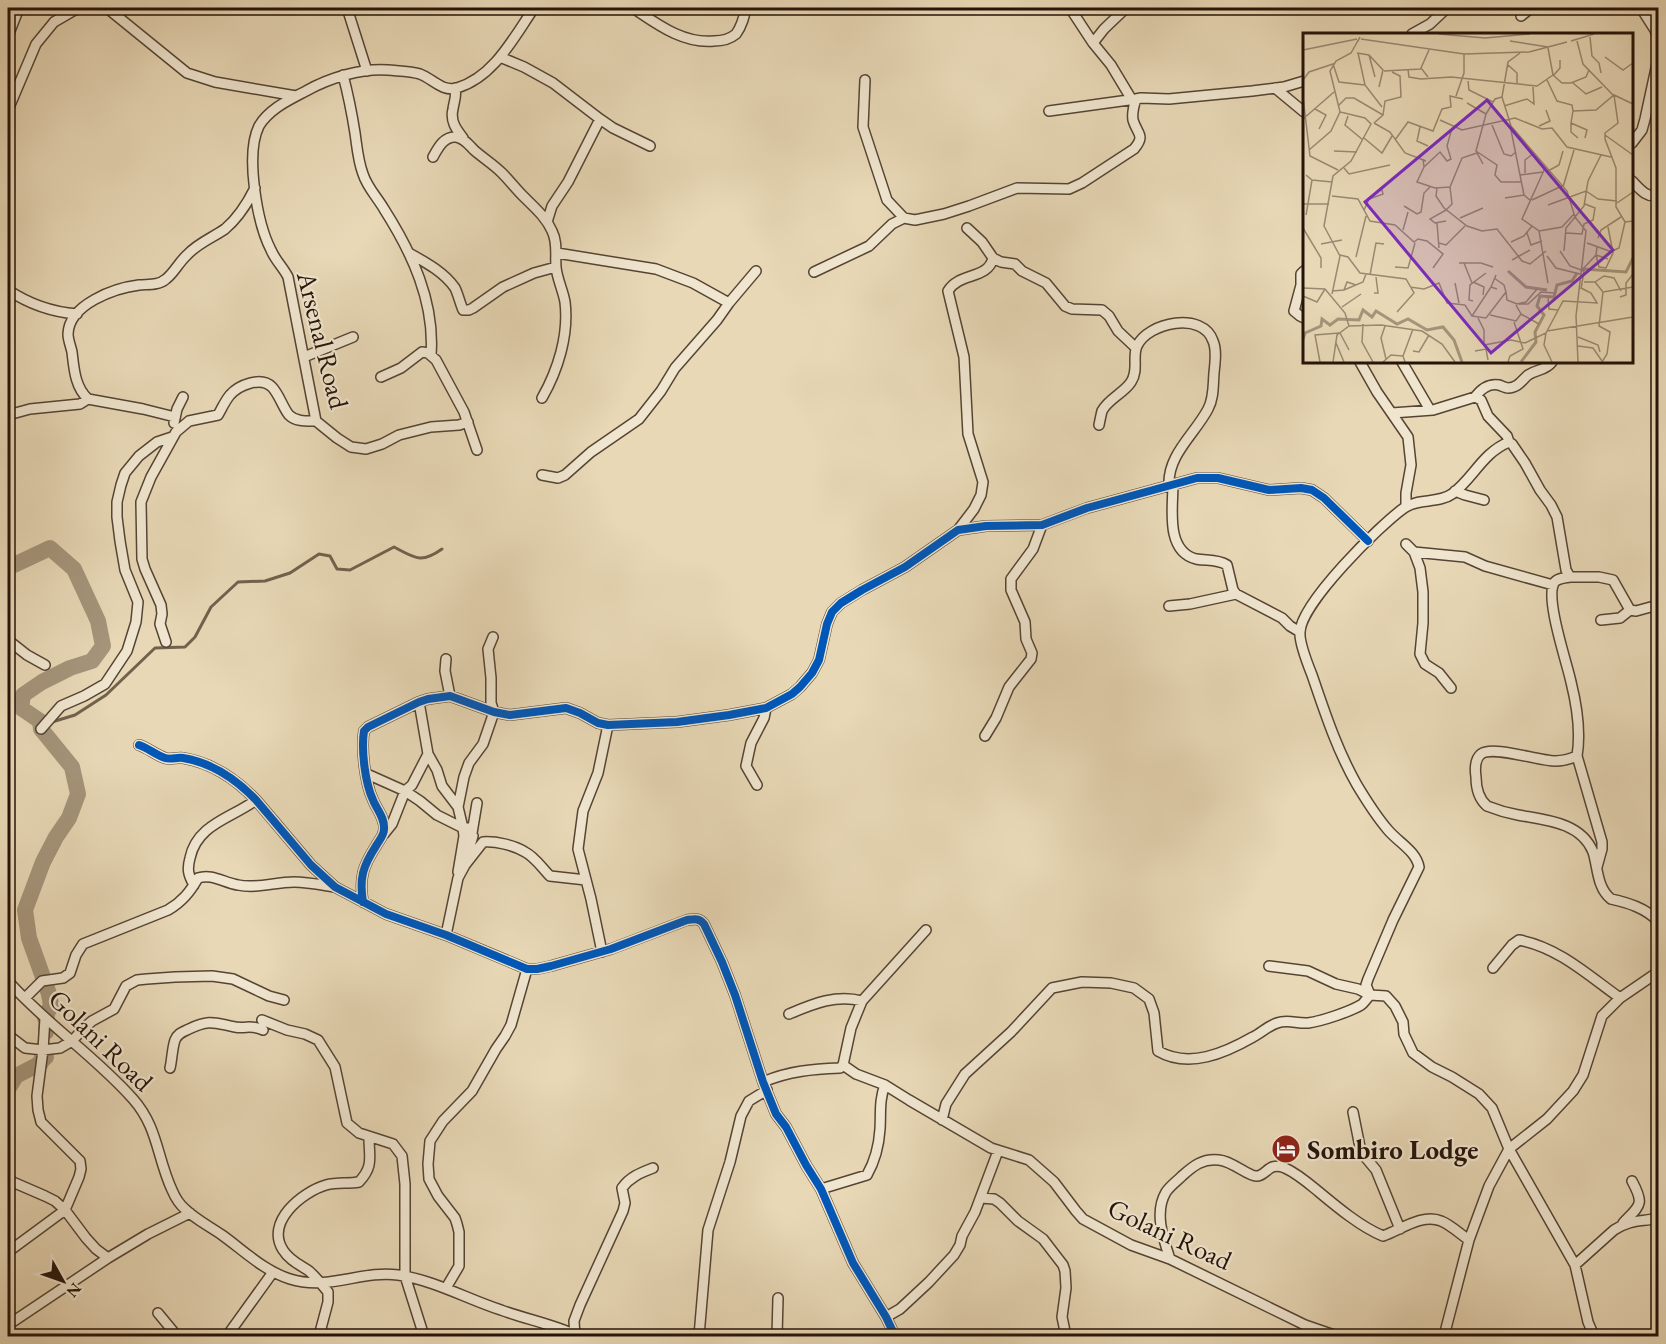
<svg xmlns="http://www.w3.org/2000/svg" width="1666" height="1344" viewBox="0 0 1666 1344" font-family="'EB Garamond',serif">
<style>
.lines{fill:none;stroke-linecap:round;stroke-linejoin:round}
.stream{stroke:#71614d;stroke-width:3}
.river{stroke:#a5957b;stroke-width:16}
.minor-casing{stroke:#554434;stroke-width:12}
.minor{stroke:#f0e6d0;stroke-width:9}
.cycleway-casing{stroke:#f0e6d0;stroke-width:11}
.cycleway{stroke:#0057b8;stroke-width:8}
.labels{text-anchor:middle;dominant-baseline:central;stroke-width:4.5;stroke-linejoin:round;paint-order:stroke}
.street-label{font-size:27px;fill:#241309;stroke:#f0e6d0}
.poi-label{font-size:27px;font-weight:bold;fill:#241309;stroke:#f0e6d0;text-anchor:start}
.inset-river{fill:none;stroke:#a5957b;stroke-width:3}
.inset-road{fill:none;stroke:#9a8971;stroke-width:1.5}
.view{fill:#7b2cbf;fill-opacity:0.15;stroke:#7b2cbf;stroke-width:3}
.inset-edge{fill:none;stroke:#241309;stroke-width:3}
</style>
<rect width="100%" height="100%" fill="#e8d8b6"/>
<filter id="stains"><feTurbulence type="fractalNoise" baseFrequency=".00333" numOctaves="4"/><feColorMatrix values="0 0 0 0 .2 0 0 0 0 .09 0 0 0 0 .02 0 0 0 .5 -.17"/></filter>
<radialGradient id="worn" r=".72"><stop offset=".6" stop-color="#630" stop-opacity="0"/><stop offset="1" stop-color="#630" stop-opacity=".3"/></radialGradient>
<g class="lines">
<!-- stream -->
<path class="stream" d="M52,722L75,715L106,695L155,648L185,647L195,637L211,607L238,582L265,581L290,573L319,554L330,556L337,569L350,570L394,547C415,558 421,564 442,549"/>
<!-- river -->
<path class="river" d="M8,564L14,565L50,548L74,569L98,621L103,646L92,661L70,668L42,682L23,695L21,708L40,721L41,729L72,767L78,794L69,818L56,837L43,862L25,910L29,938L49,994L51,1005L45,1018L47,1019L46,1032
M8,1089L16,1076L41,1063H39L46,1057L42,1058L44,1056"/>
<!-- minor casing -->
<g class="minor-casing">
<path id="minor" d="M107,8L187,73L215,82L296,96
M347,8L367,71
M633,8C657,24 683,44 714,41C721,41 730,39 736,34C742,26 744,17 746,8
M1070,8L1093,43L1111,65L1132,100
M1641,8L1655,30L1658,39
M1521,16L1531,8
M1412,34L1430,24L1447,8
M8,36L19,8
M1093,43L1104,29L1126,8
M500,57L524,67L553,83L600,119L613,128L650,146
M343,75C348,94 352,114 355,133C357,147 358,161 363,174C367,187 377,197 384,209C412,253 435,302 431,355
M865,80L863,127L887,200L904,218L915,220L944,214L969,206L1017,188L1069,189L1082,183L1134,149C1146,135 1137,134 1133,120C1132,114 1134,105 1136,99L1141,98L1169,99L1252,91L1284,87L1304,81
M455,88C457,96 454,101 453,109C450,121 456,129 463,138
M1275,88L1304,112
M8,110L36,44L54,22L78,8
M1049,111L1136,99
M1632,143L1642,130L1645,119L1658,59V40
M433,157C438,148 444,136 456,137C464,138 468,144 474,150C483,158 493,164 502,173C509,180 516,189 523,196C534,207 546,217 552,231C558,243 555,255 556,267C557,279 563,290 565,302C569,335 558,370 542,398
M1632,181C1639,188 1647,199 1658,195
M547,222L552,206L568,182L600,119
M967,228L982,242L993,258
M409,253C425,262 444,272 455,288C458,294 460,303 463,310H469L473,308L503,287L534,273L556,267
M557,253L656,269L693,283L729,303
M993,258L1001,262L1015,264L1022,271L1046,283L1065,306L1072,309L1102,310L1109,316L1118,331L1136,348
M1304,271L1301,274V285L1294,311L1300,316L1304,318
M814,272L869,246L892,224L904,218
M8,290C29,304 51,312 77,314
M304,357L353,337
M1360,362L1377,392L1408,437L1411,465L1406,493V506
M1402,362L1430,410
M381,377L401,368L422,352L428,353L436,360L464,412L477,450
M1475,397C1481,389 1488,383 1499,385C1502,386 1506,388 1508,388C1518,388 1522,380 1528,375C1537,369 1545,371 1552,362
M1392,413L1433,410L1475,397L1481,400L1488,416L1507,436L1509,442
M8,415L30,409L80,404L88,399
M175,417L143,409L88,399C75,387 74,369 72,352C71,347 68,340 68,334C69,304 115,288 139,285C148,284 158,286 166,279C174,273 179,262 187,255C198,243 212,238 225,229C237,219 248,202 255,188
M468,422L459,425L431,427L399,435L382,444L366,449L351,447L337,438L316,421L288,277C283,267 275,260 271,250C257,223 245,154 259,126C269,109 289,100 306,91C329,78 361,68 388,70C398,71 411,71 420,74C433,79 442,92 457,88C494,77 514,37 534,8
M174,423L177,409L183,397
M1099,425C1100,420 1101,415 1102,411C1108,399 1124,393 1131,382C1139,370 1132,357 1137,346C1148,322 1203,311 1213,341C1217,350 1215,363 1214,373C1213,385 1214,398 1208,409C1195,434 1167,455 1169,486
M542,475L558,478L565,475L591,452L639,419L661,391L675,368L717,320L729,303L756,271
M1173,484C1173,507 1165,551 1196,559C1207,561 1217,559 1227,565L1233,590L1236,594L1282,618L1290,626L1300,632
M1455,491L1465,495L1484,500
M958,530L974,509L981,495L983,482L968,434L964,357L948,291C959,272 988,280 993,258
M1406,544L1414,552L1465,557L1485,566L1553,585
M1414,552L1420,568L1423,592V623L1420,654L1425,664L1439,673L1451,688
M1570,577C1565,578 1557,578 1554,583C1545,599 1567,663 1571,682C1577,706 1581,732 1577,756C1570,759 1563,761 1555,761C1538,761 1493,745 1481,754C1475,759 1475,770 1476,777C1476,787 1479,799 1487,806C1497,810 1507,813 1518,815C1545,820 1581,822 1593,852C1598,868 1597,888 1611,899C1629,903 1645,908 1658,921
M1169,606L1190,604L1236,594
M1601,620L1620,618L1630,610L1636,611L1658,605
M8,640L27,655L45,665
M166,642L160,624L162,614L161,605L145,569L142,559L141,502L151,477L176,432L189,421L218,415C222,408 225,401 230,395C239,385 261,376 272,387C279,394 283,408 289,415C296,422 307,421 316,421
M446,659L445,671L450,696
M419,702L428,754L437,770L442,786L458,807L463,828H472
M41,729L61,706L84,696L105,684L127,651L136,622L138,602L125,570L120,541L117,517V502L121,485L125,473L139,456L157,442L172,437
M985,736L996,718L1009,687L1031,659L1032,653L1026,639L1025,622L1011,590V579L1033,549L1042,525
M139,745C148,748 156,755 165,758C171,760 177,757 183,758C213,763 236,779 256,800L311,865L335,887L386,914L446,935L527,969H537L551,966L611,949L687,920C695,919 699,918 704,924L722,962L735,995L763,1082L776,1114L786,1127L806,1165L821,1189L853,1263L886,1317L895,1336
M1577,756L1602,842V849L1597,867
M367,774L405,791L420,801L437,815L463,828L464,836L458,872
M757,785L746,766L751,743L764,718L766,708
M458,807L464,777L469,763L483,744L494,712L491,703V678L488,649L493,637
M472,833L477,803
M384,834L392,824L405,791L412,785L428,754
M464,836L472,835L473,836L466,859
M194,885C188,875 187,869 190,858C197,824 232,818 256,800
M363,902C359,878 363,866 376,846C379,840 384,836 384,829C385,818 377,810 373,800C365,783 361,749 364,731L368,727L419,702L428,699L450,696L494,712L510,715L566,708L580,713L598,723L608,725L677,722L729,715L766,708L792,694L800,687L812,673L819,660L827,624L832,612L841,603L862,590L905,567L958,530L986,526L1042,525L1087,508L1197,478H1218L1269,490L1301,488L1312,490L1324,498L1368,541
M446,935L458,878L465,865L483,842C495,841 514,845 525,852C535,857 542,868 550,876L586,880
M602,952L591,899L578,849L583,811L598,773L608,725
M1269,966L1308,971L1336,984L1358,989L1370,995
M1493,968L1512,945L1519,940C1558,947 1589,976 1620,998
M8,981C46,1024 95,1056 133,1099C158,1127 157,1158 172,1190C175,1197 179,1204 185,1209C195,1219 209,1226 222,1235C243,1250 264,1271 290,1279C328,1291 362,1270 398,1275C434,1280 467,1299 501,1310C525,1319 556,1325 578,1336
M1370,995L1366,985L1368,979L1393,920L1419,867C1416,851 1398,842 1388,830C1376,816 1366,800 1357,785C1337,750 1325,713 1312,675C1308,665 1299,642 1300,632C1301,603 1380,525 1404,508C1418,498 1438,504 1452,494C1473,479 1482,453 1509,442L1512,444L1525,463L1540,490L1551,505L1557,517L1566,570L1570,577H1599L1613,580L1630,610
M25,998L42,981L63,978L70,973L76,955L83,944L168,910C182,902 190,892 198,878C212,873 224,883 238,885C257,889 275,882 294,882C307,882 322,885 335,887
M789,1014C813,1004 836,994 862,1001
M262,1020L287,1030L305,1034L318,1040L335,1067L347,1123L359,1133L393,1144L402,1156L405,1184V1276L424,1336
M8,1035L25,1048L43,1050L60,1048L72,1041L84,1028L92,1021L114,1009L126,986L137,980L147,979L175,977L212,976L233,979L269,996L284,1000
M843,1065L856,1074L885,1085L909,1100L991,1148L1029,1160L1054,1182L1076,1211L1083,1219L1131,1245L1170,1259L1305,1325L1337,1336
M170,1068C172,1060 172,1049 175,1040C178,1033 183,1032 189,1029C210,1019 214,1023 235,1027C247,1029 250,1024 263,1030
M763,1082C789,1071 813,1069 840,1068L843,1065L851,1028L862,1001L926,930
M1353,1112L1360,1147L1366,1158L1376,1170L1400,1229
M942,1120L946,1104L965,1074L1011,1032L1052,988L1082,982L1111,983L1134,988L1149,999L1154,1013L1158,1051C1189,1069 1225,1053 1253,1037C1261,1033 1268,1026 1277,1023C1288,1019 1297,1024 1308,1023C1322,1021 1349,1012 1361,1005C1364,1003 1367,998 1370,995L1386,996L1395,1006L1403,1022L1404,1034L1413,1053L1432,1067L1452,1077L1479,1094L1492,1108L1509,1149L1575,1265L1588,1322L1594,1336
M8,1180L45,1196L55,1201L65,1210L79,1177L81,1169L80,1161L41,1122L38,1110L37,1096L43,1050L45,1018
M821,1189L867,1175C875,1161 879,1145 880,1129C881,1113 879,1100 885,1085
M981,1198L994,1199L1000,1203L1018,1221L1043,1239L1063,1265L1065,1271L1066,1288L1062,1317L1066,1336
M1623,1223C1640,1205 1645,1205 1632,1181
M8,1252L65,1210L86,1238L96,1249L108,1258
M1170,1259C1163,1238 1154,1212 1166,1192C1170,1186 1177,1181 1182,1176C1193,1166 1203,1158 1219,1160C1232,1161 1248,1176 1256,1176C1266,1177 1268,1161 1285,1168C1298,1174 1308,1183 1319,1192C1337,1207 1361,1227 1383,1236C1400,1230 1423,1213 1441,1221C1451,1225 1460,1234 1469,1240
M1575,1265L1614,1230C1631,1219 1641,1222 1658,1218
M446,1288L459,1266V1232L457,1224L455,1218L438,1196L429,1179L428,1164L430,1141L443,1121L472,1091L496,1049L505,1036L511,1025L527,969
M158,1313L177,1336
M886,1317L900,1309L929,1282L954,1255L960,1245L962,1236L975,1212L998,1151
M8,1325L108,1258L148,1234L190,1213
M227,1336L273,1272
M319,1336L328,1302V1292C322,1285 316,1277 309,1271C300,1265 289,1260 283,1250C265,1222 302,1192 326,1185C337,1182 348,1184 359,1182C374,1166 369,1157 369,1138
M575,1336L574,1321L580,1305L623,1211L625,1203L622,1188C630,1177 640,1173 653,1168
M699,1336L708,1230L730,1162L741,1116L749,1101L767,1090
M777,1336L778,1298
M1444,1336L1469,1240L1489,1186L1509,1149L1547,1119L1573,1091L1583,1075L1602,1016L1620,998L1658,972"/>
</g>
<!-- minor -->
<use href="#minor" class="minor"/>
<!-- cycleway casing -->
<g class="cycleway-casing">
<path id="cycleway" d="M139,745C148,748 156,755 165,758C171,760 177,757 183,758C213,763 236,779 256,800L311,865L335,887L386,914L446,935L527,969H537L551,966L611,949L687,920C695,919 699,918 704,924L722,962L735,995L763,1082L776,1114L786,1127L806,1165L821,1189L853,1263L886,1317L895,1336
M363,902C359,878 363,866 376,846C379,840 384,836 384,829C385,818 377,810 373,800C365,783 361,749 364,731L368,727L419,702L428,699L450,696L494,712L510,715L566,708L580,713L598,723L608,725L677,722L729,715L766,708L792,694L800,687L812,673L819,660L827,624L832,612L841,603L862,590L905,567L958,530L986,526L1042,525L1087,508L1197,478H1218L1269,490L1301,488L1312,490L1324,498L1368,541"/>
</g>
<!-- cycleway -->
<use href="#cycleway" class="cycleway"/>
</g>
<!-- icons -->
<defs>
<g id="hotel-disc" transform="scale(1.5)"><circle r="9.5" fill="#8f2418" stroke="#f0e6d0"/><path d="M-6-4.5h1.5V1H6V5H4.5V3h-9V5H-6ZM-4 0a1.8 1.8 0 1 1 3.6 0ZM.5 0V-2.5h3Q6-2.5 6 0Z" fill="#fff"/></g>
</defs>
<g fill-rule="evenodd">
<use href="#hotel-disc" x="1286" y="1149"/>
</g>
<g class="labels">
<!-- street labels -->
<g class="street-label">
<text transform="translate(323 340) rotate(76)">Arsenal Road</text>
<text transform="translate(101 1040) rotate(44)">Golani Road</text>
<text transform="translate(1170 1234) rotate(25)">Golani Road</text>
</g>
<!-- poi labels -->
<g class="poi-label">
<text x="1307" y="1149">Sombiro Lodge</text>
</g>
</g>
<!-- overview -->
<g transform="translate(1303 33)">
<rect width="330" height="330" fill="#e8d8b6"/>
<path class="inset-river" d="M280,236L323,239L330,225M205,238L223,254L244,257M0,306L2,300L18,293L19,286L27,292L35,286L56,287L60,277L69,284L73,278L94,291L105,286L124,297L140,294L151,307L159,329M218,329L233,309L232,299L241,282L234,273L237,263L251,264L254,252L269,248L274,240"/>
<path class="inset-road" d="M136,1L182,5L227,1M287,4L289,23L296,30L298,40M58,6L161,21L226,19L264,9M207,8L245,14M268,8L291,1M274,8L280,31L310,62M0,17L54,6M54,20L66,22L80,37L76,54M55,20L62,52L79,74M217,20L205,29L199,64L208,93L264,158L272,184L283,198L273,283L275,329M66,22L72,44M302,24L320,37L330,30M205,32L214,40V50M105,37L106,44L118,46L148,44L234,53L250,42L245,15M81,38L118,36M250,42L259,50H268L283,44L286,37M250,43L257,35V27M125,44L118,35L126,17M0,47L6,39L30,31L36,49L62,52M244,47L254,68L269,72L270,78L293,77L311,62L330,71M165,48L166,57L190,69M270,50L283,61L299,54M311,62L315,90L302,100V106L313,135V174L322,189L330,188M153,63L161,40V21M0,64L7,123L35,137M199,64L192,66L183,81L173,118L194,132L192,142L198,149H218M164,70L183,81M36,72L43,65H51L80,82M201,73L224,66L231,71L230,54M12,76L23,82L16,96M270,78L268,90L284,97L282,105M45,83L42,92L60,107M0,86L31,59M137,87L159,97L212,85L239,96L249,95L264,114L308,124M71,90L80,82L82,68L98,64L97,43L89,39M71,90L87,99L102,120L123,128M268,90V99L275,105M189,92L201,121L208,123L213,119M236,93L247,88L243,77M117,94L114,108L125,113M208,97L221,162M302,102L330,122M61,105L79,120L89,103M92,107L105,89L130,98L139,76L148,74L147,63L160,66M6,117L28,98L37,79M31,118L54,119M120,126L121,134L114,149L132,155L147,154L159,125L174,120L180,131M121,134L137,119L144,128L148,126L144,113L149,95M41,135L46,141L87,132M242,135L219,186L236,198L245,250M245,138L256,132L260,118M222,140V127L231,120M3,142L9,147L29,149M217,142L240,139M260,154L271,117M134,155L133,163L141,175L164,193L179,198L194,196L219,228L227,231L243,218M29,163L55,166L67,188L92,192L111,209L115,206L124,208L140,221L130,235M202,165L221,162L228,168M229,167L259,153M314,170L330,159M0,171H26M245,172L283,158L295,166L314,168M101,173L114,181L118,179L121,160L127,154M61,177L66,166L80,161L78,154M143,177L127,186L132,190L143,188M143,177L149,171L147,154M3,182L9,147M157,185L180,175M134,190L136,215M0,195L18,225V235M100,197L105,179M236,198L259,194L271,181M224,200L228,212L239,208M263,200L279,201L281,191L290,187L292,175L282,171M295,205L298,197L318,184M208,209L221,203L229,193M136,210L143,212L162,193M284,210L309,219M18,211L39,207M294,214L293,222L305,226M257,218L267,233L281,238L278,256M261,218L263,195L281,173L285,148L298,122M309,218L316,215L322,189M37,222L45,224L57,240L103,246L111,260L94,279M244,223L253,235L277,241M53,224L63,183M209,227L227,217M156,230H178L190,234M161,230L169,250M92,234L105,235L112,210M278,238L293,222L296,234L303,235L310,220L305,194M67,242L73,210L81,211M193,242L188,254L194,256M170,249L181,254L180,262M281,249H292L300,259L330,254M292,249L301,243L311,245L318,258M152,250L156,270M107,254L121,256L136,250L144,270L162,272M0,255L22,256L42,280L46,293L34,302L30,329M41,257L60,249L63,241M29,258L41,257L44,249L53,252M203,259L204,267L214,271L223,269L234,256M71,260H75L73,244M29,261L37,223L21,193L30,143L48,128L68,91L62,85L37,79L27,38L33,28L48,20L57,4L55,8M0,263L14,269L22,256M317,264L323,262V250L330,241M245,265L246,276L255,277M170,268L166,267L167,252L183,240M216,271H225L238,259L251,260M162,272L169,283L183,285L203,259L201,252L191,245M39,274L58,261M218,281L236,291M187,282L213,288L218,281L213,272M169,283L188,254M175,285L181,297V312L208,307L222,310L243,300L260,268L294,270L288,260L278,255M60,291L59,309L70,329M46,293L78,292L119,298L139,311L152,329M82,293L78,305L83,326M244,298L330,284M37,300L46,317M243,300L241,312L249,329M275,304L295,312L297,319M33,310L41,329M275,313L290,315L299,328M110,318L116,319L126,302M172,318L183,316L185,327M17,329L12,302L36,300M80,329L88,322L100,323M102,329L100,323L110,296M205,329L207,323L220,316L211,289M299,329L304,321L307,299L296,293L300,259"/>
<path class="view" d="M184,67L310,217L188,320L62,169Z"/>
<rect width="330" height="330" class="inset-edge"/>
</g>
<!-- margin -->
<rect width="1666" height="1344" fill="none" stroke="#e8d8b6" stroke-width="30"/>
<rect x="9" y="9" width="1648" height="1326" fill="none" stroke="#241309" stroke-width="3"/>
<rect x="15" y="15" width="1636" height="1314" fill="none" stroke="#241309" stroke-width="1.5"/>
<!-- north arrow -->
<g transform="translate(63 1281) rotate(130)" stroke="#f0e6d0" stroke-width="4.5" paint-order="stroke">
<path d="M0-4.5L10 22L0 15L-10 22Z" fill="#241309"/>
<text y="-9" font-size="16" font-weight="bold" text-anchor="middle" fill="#241309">N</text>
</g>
<rect width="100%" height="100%" filter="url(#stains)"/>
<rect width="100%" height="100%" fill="url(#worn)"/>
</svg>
